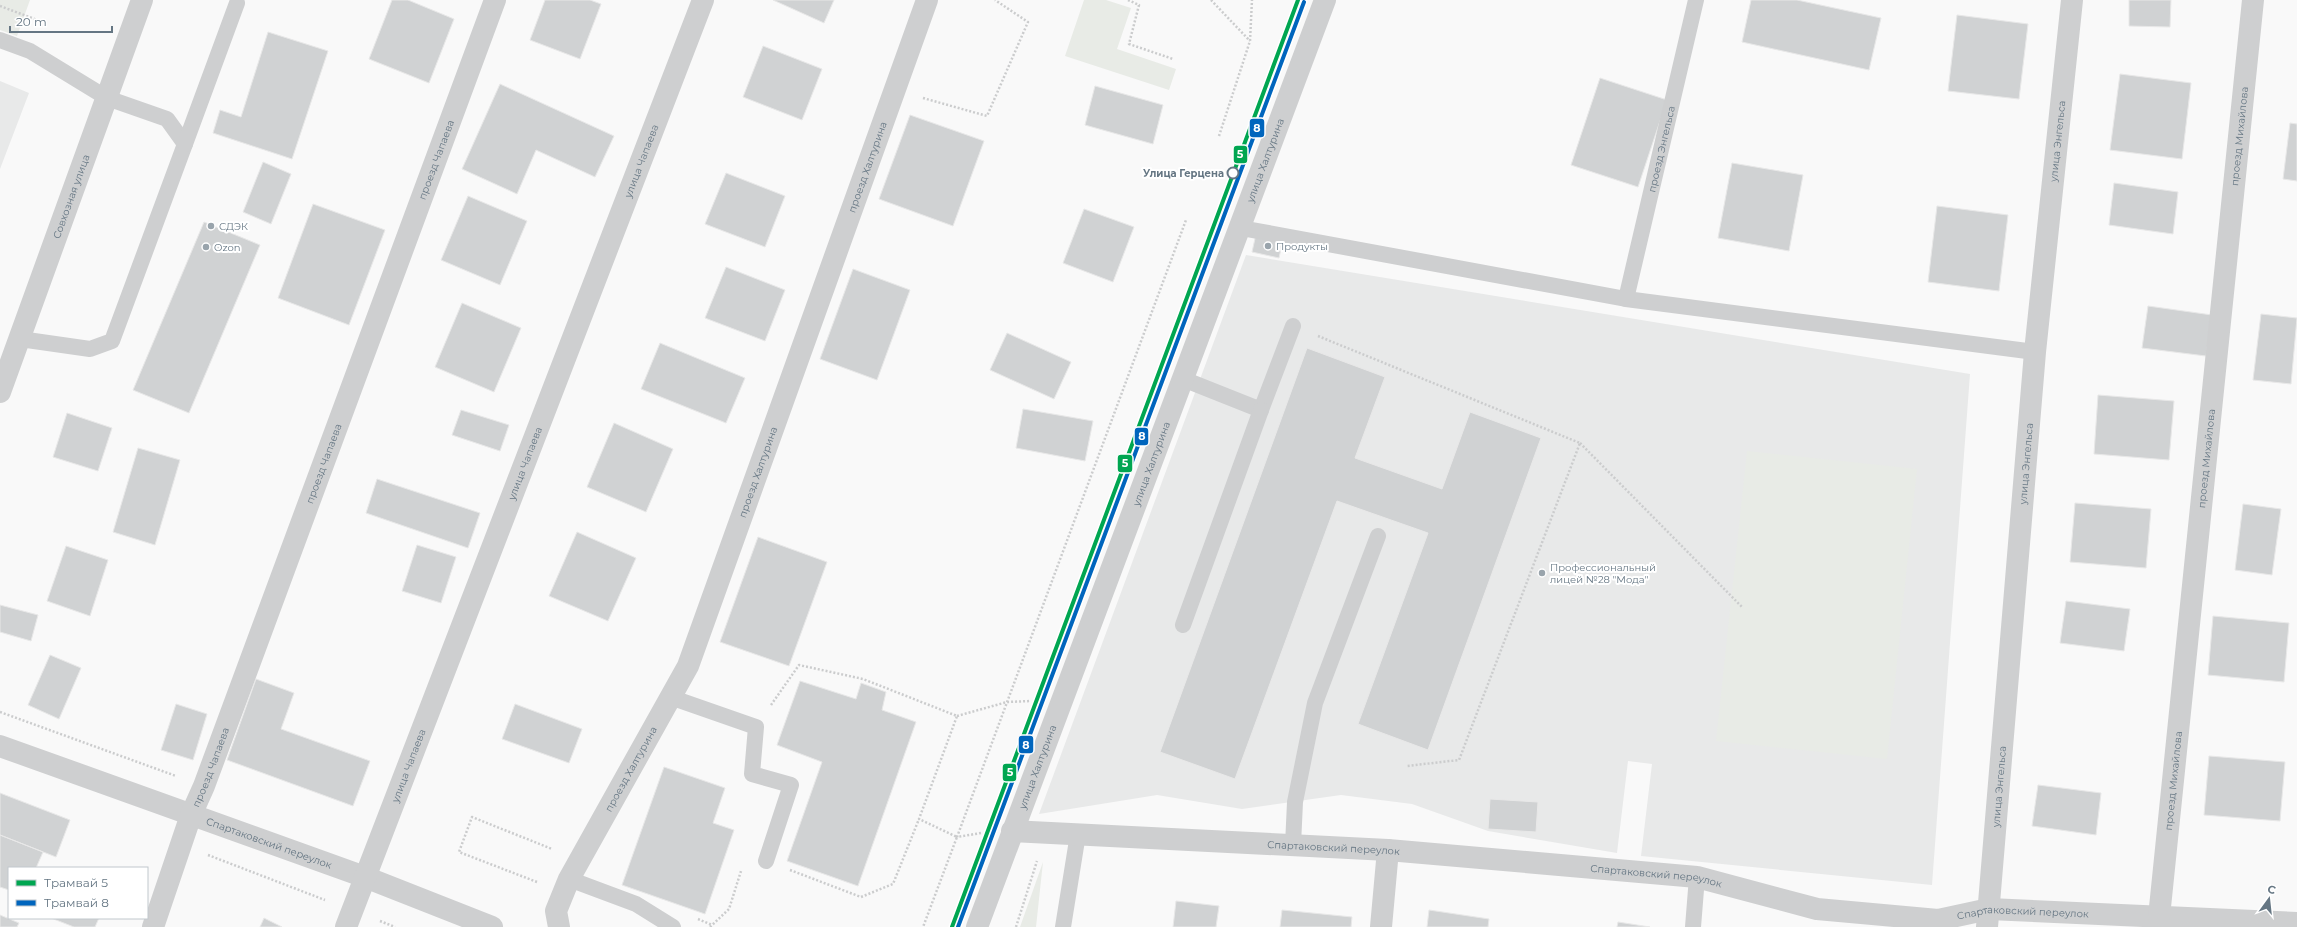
<svg xmlns="http://www.w3.org/2000/svg" width="2297" height="927" viewBox="0 0 2297 927" font-family="Montserrat,sans-serif">
<style>
.built{fill:#e8e9e9}
.green{fill:#e8ebe6}
.building{fill:#d0d2d3;stroke:#e8e8e8}
.lines{fill:none;stroke-linecap:round;stroke-linejoin:round}
.path{stroke:#cbcccd;stroke-width:2.5;stroke-dasharray:2 2;stroke-linecap:butt}
.service{stroke:#cecfd0;stroke-width:16}
.minor{stroke:#cecfd0;stroke-width:22}
.tertiary{stroke:#cecfd0;stroke-width:22}
.tram-1-casing{stroke:#fff;stroke-width:7}
.tram-2-casing{stroke:#fff;stroke-width:7}
.tram-1{stroke:#00a651;stroke-width:4}
.tram-2{stroke:#0065bd;stroke-width:4}
.stop-dot{fill:#fff;stroke:#657683;stroke-width:2}
.poi-dot{fill:#99a4ac;stroke:#fff;stroke-width:1.5}
.labels{text-anchor:middle;dominant-baseline:central;stroke-width:4;stroke-linejoin:round;paint-order:stroke}
.street-label{font-size:10px;fill:#657683;stroke:#fff}
.stop-label{font-size:10px;font-weight:bold;fill:#657683;stroke:#fff;text-anchor:end}
.poi-label{font-size:10px;fill:#657683;stroke:#fff;text-anchor:start}
.line-badge{stroke:#fff;stroke-width:1.5}
.badge-label{font-size:11px;text-anchor:middle;font-weight:bold;fill:#fff}
</style>
<rect width="100%" height="100%" fill="#f9f9f9"/>
<!-- built -->
<path class="built" d="M0,81L29,93L0,169Z
M1246,255L1970,374L1932,885L1641,856L1652,764L1628,761L1617,853L1488,831L1412,804L1341,795L1242,809L1157,795L1039,814Z"/>
<!-- green -->
<path class="green" d="M0,0H30L17,36L0,30Z
M1084,0H1106L1131,8L1117,49L1176,69L1169,90L1065,56Z
M1747,451L1917,469L1887,759L1716,741Z
M1043,862L1036,927H1020Z"/>
<!-- building -->
<path class="building" d="M392,0H408L454,19L429,83L369,59Z
M545,0H590L601,4L580,59L530,40Z
M773,0H834L824,23Z
M1751,0H1797L1881,18L1869,70L1742,42Z
M2129,0H2171L2170,27L2129,26Z
M1957,15L2028,24L2019,99L1948,91Z
M268,32L328,51L292,159L213,133L220,110L241,117Z
M763,46L822,69L802,120L743,97Z
M2120,74L2191,83L2182,159L2110,150Z
M1600,78L1667,100L1638,187L1571,165Z
M500,84L614,136L595,177L536,150L517,194L462,169Z
M1095,86L1163,105L1153,144L1085,125Z
M910,115L984,141L953,226L879,199Z
M2290,123L2297,124V181L2283,179Z
M263,162L291,174L271,224L243,212Z
M1732,163L1803,175L1789,251L1718,238Z
M726,173L785,196L765,247L705,224Z
M2114,183L2178,192L2173,234L2109,225Z
M468,196L527,221L500,285L441,260Z
M313,204L385,230L349,325L278,298Z
M1937,206L2008,215L1999,291L1928,282Z
M1084,209L1134,227L1113,282L1063,263Z
M204,222L260,245L189,413L133,390Z
M1256,234L1283,240L1279,258L1252,252Z
M726,267L785,290L765,341L705,318Z
M853,269L910,290L877,380L820,359Z
M462,303L521,328L494,392L435,367Z
M2148,306L2212,315L2206,356L2142,348Z
M2261,314L2297,318L2291,384L2253,380Z
M1007,333L1071,362L1054,399L990,370Z
M660,343L745,378L726,423L641,389Z
M1307,348L1385,377L1355,458L1442,489L1470,412L1541,438L1428,750L1358,724L1428,533L1337,501L1235,779L1160,752Z
M2098,395L2174,401L2169,460L2094,454Z
M1023,409L1093,421L1085,461L1016,448Z
M461,410L509,425L500,451L452,435Z
M67,413L112,428L98,471L53,457Z
M614,423L673,449L646,512L587,487Z
M138,448L180,460L155,545L113,532Z
M377,479L480,513L468,548L366,513Z
M2075,503L2151,509L2146,568L2070,562Z
M2243,504L2281,509L2272,575L2235,570Z
M577,532L636,558L608,621L549,596Z
M758,537L827,562L789,666L720,642Z
M417,545L456,557L441,603L402,591Z
M66,546L108,560L90,616L47,601Z
M2066,601L2130,609L2124,651L2060,643Z
M0,605L38,615L31,641L0,632Z
M2213,616L2289,623L2284,682L2208,675Z
M50,655L81,668L59,719L28,705Z
M256,679L294,693L281,729L370,761L353,806L227,760Z
M800,681L856,699L861,683L886,692L882,710L916,722L858,886L787,861L822,762L777,745Z
M176,704L207,714L193,760L161,750Z
M515,704L582,729L569,763L502,739Z
M2209,756L2285,762L2280,821L2204,815Z
M664,767L725,788L713,823L734,830L705,914L622,885Z
M2038,785L2101,793L2096,835L2032,826Z
M0,793L70,820L56,857L0,835Z
M1490,799L1538,802L1536,832L1488,829Z
M0,835L43,852L36,868H9V890L0,887Z
M1176,901L1219,906L1216,927H1173Z
M1282,910L1352,917L1351,927H1280Z
M1429,910L1489,919L1488,927H1427Z
M0,915L19,923L17,927H0Z
M51,918H99L95,927H74Z
M264,918L282,927H260Z
M1618,922L1650,927H1617Z"/>
<g class="lines">
<!-- path -->
<path class="path" d="M1128,0L1139,5L1129,44L1173,59
M1211,0L1250,41
M0,6L40,21
M923,98L987,116L1028,22L995,0
M1219,136L1250,41L1252,0
M1318,336L1580,443L1459,760L1407,766
M1580,443L1743,608
M771,705L799,665L863,679L957,716L919,819L957,837L923,927
M0,712L176,776
M957,716L1007,702L1030,701
M981,833L957,837L1186,220
M208,855L325,900
M790,870L861,897L893,884L919,819
M537,882L459,852L472,817L552,849
M698,919L712,925
M380,921L395,927
M710,927L729,909L741,871
M1016,927L1037,861"/>
<!-- service -->
<g class="service">
<path d="M0,40L30,51L107,98L167,119L185,144L112,341L90,349L20,339"/>
<path d="M185,144L237,3"/>
<path d="M1241,228L1626,299L2035,352"/>
<path id="s1" d="M1626,299L1696,0"/>
<path d="M1183,379L1261,410L1293,326"/>
<path d="M1183,625L1261,410"/>
<path d="M670,697L756,727L752,774L791,785L766,861"/>
<path d="M1293,845L1295,802L1315,703L1378,536"/>
<path d="M569,879L636,904L673,927"/>
<path d="M1063,927L1078,834"/>
<path d="M1693,927L1697,877"/>
</g>
<!-- minor -->
<g class="minor">
<path id="s2" d="M0,746L365,877L492,927"/>
<path id="s3" d="M1012,831L1388,850L1697,877L1817,909L1938,920L1989,909L2297,923"/>
<path id="s4" d="M2159,917L2253,0"/>
<path id="s5" d="M153,927L191,815L204,786L495,0"/>
<path id="s6" d="M346,927L703,0"/>
<path id="s7" d="M559,927L556,911L569,879L688,666L927,0"/>
<path id="s8" d="M977,927L1325,0"/>
<path d="M1381,927L1388,850"/>
<path id="s9" d="M1987,927L2035,352L2072,0"/>
</g>
<!-- tertiary -->
<path class="tertiary" id="s10" d="M0,392L142,0"/>
<!-- tram-1 casing -->
<g class="tram-1-casing">
<path id="tram-1" d="M952,927L1298,0"/>
</g>
<!-- tram-2 casing -->
<g class="tram-2-casing">
<path id="tram-2" d="M958,927L1304,2"/>
</g>
<!-- tram-1 -->
<use href="#tram-1" class="tram-1"/>
<!-- tram-2 -->
<use href="#tram-2" class="tram-2"/>
</g>
<!-- markers -->
<circle class="stop-dot" cx="1233" cy="173" r="5.5"/>
<g class="poi-dot">
<circle cx="211" cy="226" r="4"/>
<circle cx="1268" cy="246" r="4"/>
<circle cx="206" cy="247" r="4"/>
<circle cx="1542" cy="573" r="4"/>
</g>
<g class="labels">
<!-- street labels -->
<g class="street-label">
<text stroke="none"><textPath href="#s4" startOffset="785">проезд Михайлова</textPath></text>
<text stroke="none"><textPath href="#s9" startOffset="789">улица Энгельса</textPath></text>
<text stroke="none"><textPath href="#s1" startOffset="154">проезд Энгельса</textPath></text>
<text stroke="none"><textPath href="#s5" startOffset="818">проезд Чапаева</textPath></text>
<text stroke="none"><textPath href="#s8" startOffset="819">улица Халтурина</textPath></text>
<text stroke="none"><textPath href="#s6" startOffset="821">улица Чапаева</textPath></text>
<text stroke="none"><textPath href="#s7" startOffset="825">проезд Халтурина</textPath></text>
<text stroke="none"><textPath href="#s10" startOffset="208">Совхозная улица</textPath></text>
<text stroke="none"><textPath href="#s4" startOffset="461">проезд Михайлова</textPath></text>
<text stroke="none"><textPath href="#s5" startOffset="494">проезд Чапаева</textPath></text>
<text stroke="none"><textPath href="#s9" startOffset="465">улица Энгельса</textPath></text>
<text stroke="none"><textPath href="#s6" startOffset="497">улица Чапаева</textPath></text>
<text stroke="none"><textPath href="#s8" startOffset="495">улица Халтурина</textPath></text>
<text stroke="none"><textPath href="#s7" startOffset="501">проезд Халтурина</textPath></text>
<text stroke="none"><textPath href="#s6" startOffset="173">улица Чапаева</textPath></text>
<text stroke="none"><textPath href="#s8" startOffset="171">улица Халтурина</textPath></text>
<text stroke="none"><textPath href="#s5" startOffset="170">проезд Чапаева</textPath></text>
<text stroke="none"><textPath href="#s7" startOffset="177">проезд Халтурина</textPath></text>
<text stroke="none"><textPath href="#s4" startOffset="137">проезд Михайлова</textPath></text>
<text stroke="none"><textPath href="#s9" startOffset="141">улица Энгельса</textPath></text>
<text stroke="none"><textPath href="#s2" startOffset="286">Спартаковский переулок</textPath></text>
<text stroke="none"><textPath href="#s3" startOffset="322">Спартаковский переулок</textPath></text>
<text stroke="none"><textPath href="#s3" startOffset="646">Спартаковский переулок</textPath></text>
<text stroke="none"><textPath href="#s3" startOffset="1018">Спартаковский переулок</textPath></text>
</g>
<!-- stop labels -->
<g class="stop-label">
<text x="1224" y="173">Улица Герцена</text>
</g>
<!-- poi labels -->
<g class="poi-label">
<text x="219" y="226">СДЭК</text>
<text x="1276" y="246">Продукты</text>
<text x="214" y="247">Ozon</text>
<text x="1550" y="567">Профессиональный<tspan x="1550" dy="12">лицей №28 "Мода"</tspan></text>
</g>
</g>
<g class="line-badge">
<rect x="1249" y="118" width="16" height="20" rx="4" fill="#0065bd"/>
<rect x="1233" y="145" width="15" height="19" rx="4" fill="#00a651"/>
<rect x="1134" y="427" width="15" height="19" rx="4" fill="#0065bd"/>
<rect x="1117" y="454" width="16" height="19" rx="4" fill="#00a651"/>
<rect x="1018" y="735" width="16" height="19" rx="4" fill="#0065bd"/>
<rect x="1002" y="763" width="15" height="19" rx="4" fill="#00a651"/>
</g>
<g class="badge-label">
<text x="1257" y="132">8</text>
<text x="1240" y="158">5</text>
<text x="1142" y="440">8</text>
<text x="1125" y="467">5</text>
<text x="1026" y="749">8</text>
<text x="1010" y="776">5</text>
</g>
<!-- legend -->
<rect x="8" y="867" width="140" height="52" fill="#ffffff" stroke="#c1c8cd"/>
<rect x="16" y="880" width="20" height="6" fill="#00a651" stroke="#c1c8cd"/>
<text x="44" y="887" font-size="12" fill="#657683">Трамвай 5</text>
<rect x="16" y="900" width="20" height="6" fill="#0065bd" stroke="#c1c8cd"/>
<text x="44" y="907" font-size="12" fill="#657683">Трамвай 8</text>
<!-- north arrow -->
<g transform="translate(2269 899) rotate(15)" stroke="#ffffff" stroke-width="3" paint-order="stroke">
<path d="M0-3L7 15L0 10L-7 15Z" fill="#657683"/>
<text y="-6" font-size="11" font-weight="bold" text-anchor="middle" fill="#657683">С</text>
</g>
<!-- scale -->
<path d="M10 26v6h102v-6" fill="none" stroke="#657683" stroke-width="2"/>
<text x="16" y="26" font-size="12" fill="#657683" stroke="#ffffff" stroke-width="3" paint-order="stroke">20 m</text>
</svg>
